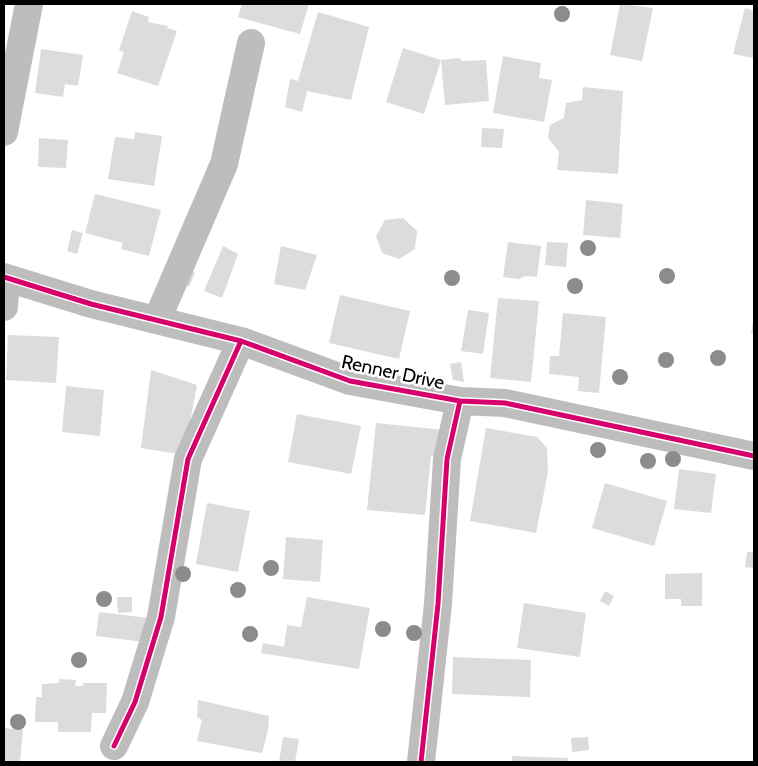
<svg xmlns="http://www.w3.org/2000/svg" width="758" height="766" viewBox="0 0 758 766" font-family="Cabin,sans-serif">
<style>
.building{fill:#dcdcdc}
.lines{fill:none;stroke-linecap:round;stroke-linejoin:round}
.minor{stroke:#bdbdbd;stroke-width:28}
.cycleway-casing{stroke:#fff;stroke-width:8}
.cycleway{stroke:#d6006c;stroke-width:5}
.tree{fill:#8c8c8c}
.labels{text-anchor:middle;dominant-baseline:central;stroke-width:5;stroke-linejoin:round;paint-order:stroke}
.street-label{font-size:19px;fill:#000;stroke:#fff}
</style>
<rect width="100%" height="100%" fill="#fff"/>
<!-- building -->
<path class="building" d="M242,4H309L300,34L238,17Z
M620,4L653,8L642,61L610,55Z
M745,8L754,11V58L733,54Z
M132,11L149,17L148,22L168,26L167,28L177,31L158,86L117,73L124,52L119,50Z
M318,12L369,27L351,100L307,91L302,112L285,107L290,79L298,81Z
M403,48L441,60L424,114L386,102Z
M41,49L83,55L78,86L65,84L63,97L35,93Z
M503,56L541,63L539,78L552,80L544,122L493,113Z
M459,58L462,61L486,60L489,101L445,105L441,60Z
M583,87L623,91L618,174L557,170L559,152L548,138L550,125L564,118L566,103L582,100Z
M482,128L504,129L502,148L481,147Z
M135,132L162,136L154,186L108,179L115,137L134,139Z
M39,138L68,140L66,168L38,167Z
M95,194L161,210L149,256L121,249L123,243L85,233Z
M586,200L623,204L620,238L583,235Z
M403,218L417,231L415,249L399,259L382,253L376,236L385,220Z
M72,230L83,233L77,254L67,251Z
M508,242L541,246L537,277L525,276L519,279L503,277Z
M547,242L568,243L566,267L545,265Z
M223,246L238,254L222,298L204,291Z
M281,246L317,255L305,290L274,284Z
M184,265L195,273L189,287L178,280Z
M340,295L410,311L399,359L329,343Z
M498,298L539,301L531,382L490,378Z
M468,310L489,313L483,354L461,351Z
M563,313L606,317L599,393L578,391L579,377L549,374L550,356H559Z
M753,321H754V334L751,333Z
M8,335L59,337L56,383L6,380Z
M461,362L464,382L453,380L450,364Z
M151,370L197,385L184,455L141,448Z
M66,386L104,390L100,436L62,432Z
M297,414L361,426L351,474L288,462Z
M376,423L444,430L442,457L431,456L425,515L367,510Z
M486,428L537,437L547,448L548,472L536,533L470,521Z
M679,469L716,474L711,513L674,509Z
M605,483L667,501L654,546L592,528Z
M207,503L250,511L238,572L196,564Z
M286,537L323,540L320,582L283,579Z
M747,552H754V568L745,567Z
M702,573V606H681V599H665V574Z
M605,591L614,596L609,606L600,601Z
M117,597H132V612L118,613Z
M307,597L370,608L359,669L261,653L263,643L284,647L287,625L301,627Z
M524,603L586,613L580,657L517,648Z
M99,612L148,618L144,642L96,636Z
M453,657L531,660L530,697L452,694Z
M59,679L76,680L75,686H83V683H107L106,713H92L91,732H58V722H35L36,697H42V684L59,683Z
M198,700L269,716L268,730L262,753L197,741L202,720L197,717Z
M4,728L23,730L20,762H4Z
M283,737L299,739L295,762H279Z
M588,737L589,750L572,752L571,738Z
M512,756L568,758V762H512Z"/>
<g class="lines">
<!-- minor -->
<path class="minor" d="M4,132L29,4
M4,277L91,304L241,341L350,381L460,401L505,403L754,456
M4,307L6,279
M157,320L224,164L251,43
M114,746L135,702L161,617L188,459L241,341
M421,762L438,604L447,459L460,401"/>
<!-- cycleway casing -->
<g class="cycleway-casing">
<path id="cycleway" d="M4,277L91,304L241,341L350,381L460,401L505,403L754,456
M114,746L135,702L161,617L188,459L241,341
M421,762L438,604L447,459L460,401"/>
</g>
<!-- cycleway -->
<use href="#cycleway" class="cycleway"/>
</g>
<!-- trees -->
<g class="tree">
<circle cx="562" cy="14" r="8"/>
<circle cx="588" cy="248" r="8"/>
<circle cx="667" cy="276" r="8"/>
<circle cx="452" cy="278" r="8"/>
<circle cx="575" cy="286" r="8"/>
<circle cx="718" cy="358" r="8"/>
<circle cx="666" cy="360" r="8"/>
<circle cx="620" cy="377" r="8"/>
<circle cx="598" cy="450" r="8"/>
<circle cx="673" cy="459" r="8"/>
<circle cx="648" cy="461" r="8"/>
<circle cx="271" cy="568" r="8"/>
<circle cx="183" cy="574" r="8"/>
<circle cx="238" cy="590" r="8"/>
<circle cx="104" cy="599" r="8"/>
<circle cx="383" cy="629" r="8"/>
<circle cx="414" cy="633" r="8"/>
<circle cx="250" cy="634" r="8"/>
<circle cx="79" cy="660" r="8"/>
<circle cx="18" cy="722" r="8"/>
</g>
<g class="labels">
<!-- street labels -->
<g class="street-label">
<text transform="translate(393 372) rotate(12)">Renner Drive</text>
</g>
</g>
<!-- border -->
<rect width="758" height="766" fill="none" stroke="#000000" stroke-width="10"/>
</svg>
